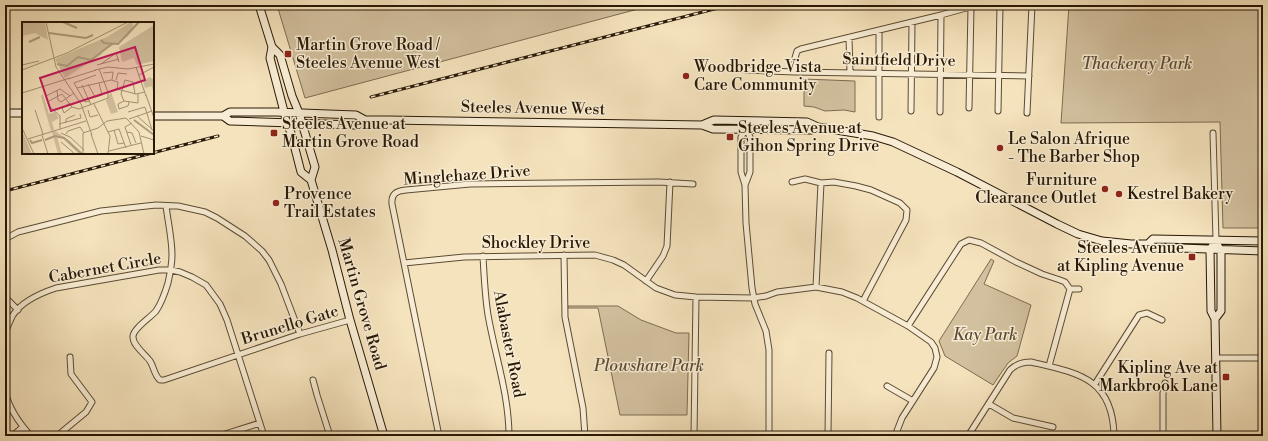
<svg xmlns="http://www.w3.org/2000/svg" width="1268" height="441" viewBox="0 0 1268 441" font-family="'Libre Bodoni',serif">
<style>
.green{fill:#d2c09e;stroke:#7d6c52}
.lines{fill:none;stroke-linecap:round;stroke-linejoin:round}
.minor-casing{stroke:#5b4b34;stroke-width:7}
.secondary-casing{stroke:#281806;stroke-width:9}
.minor{stroke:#f8edd4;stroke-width:5}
.secondary{stroke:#f8edd4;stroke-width:7}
.rail-casing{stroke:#281806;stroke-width:3}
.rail{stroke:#f8edd4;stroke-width:1.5;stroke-dasharray:4.5;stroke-linecap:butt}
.poi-dot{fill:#8f2418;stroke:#f8edd4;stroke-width:1.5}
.labels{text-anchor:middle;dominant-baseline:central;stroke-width:3;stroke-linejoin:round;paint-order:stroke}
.poi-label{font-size:16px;fill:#281806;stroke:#f8edd4;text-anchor:start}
.street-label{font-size:16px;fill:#281806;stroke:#f8edd4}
.park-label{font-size:16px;font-style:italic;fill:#5b4a34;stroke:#f8edd4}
.inset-river{fill:none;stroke:#af9e7f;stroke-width:2}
.inset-road{fill:none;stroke:#a39274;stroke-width:1}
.view{fill:#c2185b;fill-opacity:0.15;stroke:#c2185b;stroke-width:2}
.inset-edge{fill:none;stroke:#281806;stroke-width:2}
</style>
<rect width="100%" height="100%" fill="#f5e3bd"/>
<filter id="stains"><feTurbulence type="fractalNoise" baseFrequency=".005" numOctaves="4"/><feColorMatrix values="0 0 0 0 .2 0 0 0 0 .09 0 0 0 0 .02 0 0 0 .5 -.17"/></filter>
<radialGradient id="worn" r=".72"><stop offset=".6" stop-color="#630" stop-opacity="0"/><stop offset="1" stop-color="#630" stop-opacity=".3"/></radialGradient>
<!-- green -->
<path class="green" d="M277,5H653L305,98Z
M1069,5H1263V228H1223L1220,122L1061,123Z
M804,79L855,81V112L844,110L825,111L814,107L804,106Z
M991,259L994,261L984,284L1031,305L1017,356L1008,363L993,385L945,356L939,341Z
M568,306H618L641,320L676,333H689L687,415H620L598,308H568Z"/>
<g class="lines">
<!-- minor casing -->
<g class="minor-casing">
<path id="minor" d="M849,38L850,72
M745,70L795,72L1029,76
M795,72V58L797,51L801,49L941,15L977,5
M969,108L971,7
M911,111L912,22
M998,111L1000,5
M940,112L941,15
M1027,113L1032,5
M879,117V30
M746,121V129L741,137V172L745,185L746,223L752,288L755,304L766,331L769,350V436
M1213,133L1216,240
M792,182L805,179L821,183L834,182L856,186L871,190L900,203L907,210L906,220L863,301
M745,185L750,172V137L746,129
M166,206C168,222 172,239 172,255C172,265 170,274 168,283C165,293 162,302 156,311C150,318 134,328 133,336C132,345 145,354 150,361C154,367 154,375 160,380H164L300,334L350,320
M5,239L18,232L101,211L156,205L178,206L205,212L217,218L245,236L262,251L269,260L281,284L300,334
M564,255L565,317L583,408L585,436
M483,256C484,276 485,296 488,315C495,355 509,395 509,436
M404,263L464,257L595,255L613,260L624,265L656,288L675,295L696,297L753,298L766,296L777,292L816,287L842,292L857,298L908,326L931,342L935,348L937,357L934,368L902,418L895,436
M646,281L663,256L667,246L670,182
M816,287L821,183
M5,297L18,310
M908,326L961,244L969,240L981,243L1016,262L1042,274L1060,280L1065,282L1070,289H1079
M5,332C8,327 10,320 13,315C22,301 41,293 56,288L159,270H171L180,272L192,277L206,285L220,304L227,320L264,436
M1216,358H1263
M1049,366L1070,289
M313,380L317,395L330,436
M1095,384L1139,315L1147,313L1162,320
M887,386L913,401
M5,391C9,409 19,423 31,436
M989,404L1013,418L1053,427
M12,436L23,427
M57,436L86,412L92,402L71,374L70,357
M219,436L260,423
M439,436L392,204C391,194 396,191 406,190L470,184L659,182L693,184
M694,436L696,297
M828,436L829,353
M968,436L1010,370C1016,364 1022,362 1031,362C1078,373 1113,378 1114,436
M1163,436V393L1165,383"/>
</g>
<!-- secondary casing -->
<g class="secondary-casing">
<path id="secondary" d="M259,5L272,47L270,58L287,123L291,133L301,172L311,180
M272,47L280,55L292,96L299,113L315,167L311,180L332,250L350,320L384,436
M5,113H23
M153,116H223L230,112H275L356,115L365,120H388L702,125L713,129L811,130L818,127
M223,116L230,121L356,125L365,120
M702,125L714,120L807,122L818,127L873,136L893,142L957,172L1057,224L1078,234L1102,241L1131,244H1148L1153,247L1263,251
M1216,240L1210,250L1211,311L1215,319L1217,436
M1148,244L1153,239L1263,241
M1215,319L1221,311V250L1218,246"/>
</g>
<!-- minor -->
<use href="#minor" class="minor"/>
<!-- secondary -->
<use href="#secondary" class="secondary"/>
<!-- rail casing -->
<g class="rail-casing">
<path id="rail" d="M371,97L730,5
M5,191L218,136"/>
</g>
<!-- rail -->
<use href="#rail" class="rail"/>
</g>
<!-- markers -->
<g class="poi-dot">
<rect x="284" y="50" width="8" height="8" rx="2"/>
<circle cx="686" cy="76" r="4"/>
<rect x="270" y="129" width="8" height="8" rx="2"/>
<rect x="726" y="133" width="8" height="8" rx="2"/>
<circle cx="1000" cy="148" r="4"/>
<circle cx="1105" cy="189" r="4"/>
<circle cx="1119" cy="194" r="4"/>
<circle cx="276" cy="203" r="4"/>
<rect x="1188" y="253" width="8" height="8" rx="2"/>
<rect x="1222" y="373" width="8" height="8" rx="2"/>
</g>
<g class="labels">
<!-- poi labels -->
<g class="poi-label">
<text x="296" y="45">Martin Grove Road /<tspan x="296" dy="18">Steeles Avenue West</tspan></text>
<text x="694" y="67">Woodbridge Vista<tspan x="694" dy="18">Care Community</tspan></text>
<text x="282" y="124">Steeles Avenue at<tspan x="282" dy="18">Martin Grove Road</tspan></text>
<text x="738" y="128">Steeles Avenue at<tspan x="738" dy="18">Gihon Spring Drive</tspan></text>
<text x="1008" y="139">Le Salon Afrique<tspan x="1008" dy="18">- The Barber Shop</tspan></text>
<text x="1097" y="180" text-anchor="end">Furniture<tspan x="1097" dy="18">Clearance Outlet</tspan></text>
<text x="284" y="194">Provence<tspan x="284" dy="18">Trail Estates</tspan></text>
<text x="1127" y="194">Kestrel Bakery</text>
<text x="1184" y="248" text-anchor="end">Steeles Avenue<tspan x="1184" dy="18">at Kipling Avenue</tspan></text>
<text x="1218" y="368" text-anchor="end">Kipling Ave at<tspan x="1218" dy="18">Markbrook Lane</tspan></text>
</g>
<!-- street labels -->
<g class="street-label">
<text transform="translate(899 60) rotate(1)">Saintfield Drive</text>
<text transform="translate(533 108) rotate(1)">Steeles Avenue West</text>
<text transform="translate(467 175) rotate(-4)">Minglehaze Drive</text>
<text x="536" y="243">Shockley Drive</text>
<text transform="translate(105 268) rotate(-10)">Cabernet Circle</text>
<text transform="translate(362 304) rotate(74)">Martin Grove Road</text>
<text transform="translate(290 325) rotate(-17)">Brunello Gate</text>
<text transform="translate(509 344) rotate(79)">Alabaster Road</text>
</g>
<!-- park labels -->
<g class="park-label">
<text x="1137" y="64">Thackeray Park</text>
<text x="985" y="335">Kay Park</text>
<text x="649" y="366">Plowshare Park</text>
</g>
</g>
<!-- overview -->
<g transform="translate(22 22)">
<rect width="132" height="132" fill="#f5e3bd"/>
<path d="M0,0H23L26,18L13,11L0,14ZM109,0L111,2L110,9L105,15L79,30L80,32L43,56L33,37L85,15ZM132,3V39L115,43L112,36L100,40L97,25ZM128,55L132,58V74L130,64L123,66L121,59ZM89,70L96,90L89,92L84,79ZM21,72L27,92L33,90L37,96L30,100L32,108L29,109L19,74ZM0,109L10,132H0ZM33,109L48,119L60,132H57L42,117L35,115L40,132H36L30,110Z" fill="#d2c09e"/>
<path class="inset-river" d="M41,0L55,6M27,11L64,16L71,13M79,18L82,21L96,22L117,0M7,20L18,15M35,42L45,44L56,35L69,38L90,22M112,98L132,113M8,118L10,121L20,118M23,118L33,114L42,116L60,132"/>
<path class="inset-road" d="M24,0L34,45L59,82L70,113M79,42L94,31L97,40M0,43L17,39M75,43L97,37M114,45L124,74M0,48L45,31L106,0M73,48L86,45L106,47L132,42M81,51L91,50L90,58M117,53L132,45M46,57L74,48M94,58L96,51L105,52M66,62L73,75L80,73L77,61M60,63L69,83M55,66L89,58L96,60L95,67M35,68L36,78L39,80L52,71M86,70L95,67L114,72L123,70M0,71L48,56M113,72L111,60L103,58L99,72L102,79L116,81V72M124,73L132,96M27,79L40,72L50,85L57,87M68,79L63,80L52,61L74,53M102,79L96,82L97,87L106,84L107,80M48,81L40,86L42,91L50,85M72,82L88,114L86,132M57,87L86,76V70L77,47M13,88L21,112M66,88L68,95L76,93M106,90L123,85L130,108M115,94L132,109M107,97L130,89M44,101V97L53,93M37,102L59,96L58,92M0,106L12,132M38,107V94L27,84L24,74L38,67L48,74M92,108L96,122L102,121M86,110L97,107L104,126M105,110L110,111L114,121M39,111L48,115L62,128M44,112L46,109L58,105L62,111M69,112L76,132M20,113L26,132M119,114L132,118M6,117L64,99M39,120L53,132M109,123L103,105L110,101M87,129L119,121M61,132V111L76,106L85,99L104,96L117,110L122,132"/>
<path class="view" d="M113,25L123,58L29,89L18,56Z"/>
<rect width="132" height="132" class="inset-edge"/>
</g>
<!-- margin -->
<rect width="1268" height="441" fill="none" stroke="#f5e3bd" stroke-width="20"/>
<rect x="6" y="6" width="1256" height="429" fill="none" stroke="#281806" stroke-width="2"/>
<rect x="10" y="10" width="1248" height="421" fill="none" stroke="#281806"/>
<rect width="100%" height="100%" filter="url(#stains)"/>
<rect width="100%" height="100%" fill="url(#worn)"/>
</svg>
